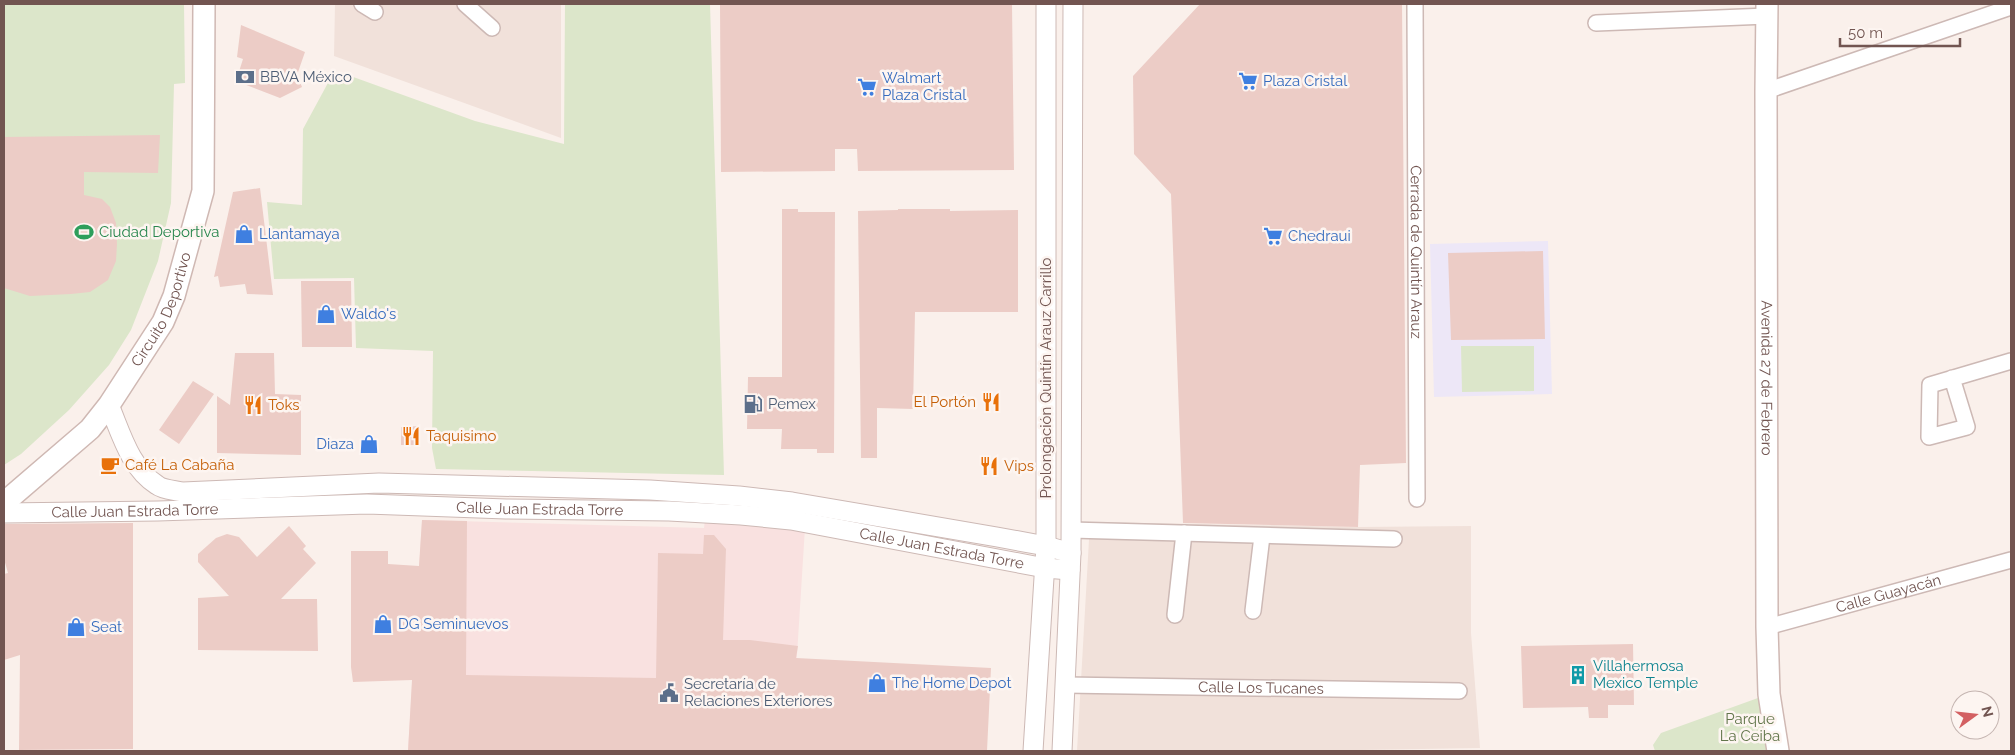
<svg xmlns="http://www.w3.org/2000/svg" width="2015" height="755" viewBox="0 0 2015 755" font-family="Raleway,sans-serif">
<style>
.residential{fill:#f1e1da}
.commercial{fill:#f9e1e0}
.education{fill:#ede7f7}
.green{fill:#dce6ca}
.building{fill:#ecccc6}
.lines{fill:none;stroke-linecap:round;stroke-linejoin:round}
.minor-casing{stroke:#cdb9b5;stroke-width:18}
.tertiary-casing{stroke:#cdb9b5;stroke-width:21}
.secondary-casing{stroke:#cfb8b3;stroke-width:24}
.minor{stroke:#fff;stroke-width:15}
.tertiary{stroke:#fff;stroke-width:19}
.secondary{stroke:#fff;stroke-width:21}
.labels{text-anchor:middle;dominant-baseline:central;stroke-width:5;stroke-linejoin:round;paint-order:stroke}
.service-label{font-size:15px;fill:#4e5e75;stroke:#fdf5f1;text-anchor:start}
.shop-label{font-size:15px;fill:#366cbe;stroke:#fdf5f1;text-anchor:start}
.leisure-label{font-size:15px;fill:#27864d;stroke:#fdf5f1;text-anchor:start}
.street-label{font-size:15px;fill:#725551;stroke:#fdf5f1}
.food-label{font-size:15px;fill:#c56008;stroke:#fdf5f1;text-anchor:start}
.culture-label{font-size:15px;fill:#0d838f;stroke:#fdf5f1;text-anchor:start}
.park-label{font-size:15px;fill:#62764b;stroke:#fdf5f1}
</style>
<rect width="100%" height="100%" fill="#faf0eb"/>
<!-- residential -->
<path class="residential" d="M335,4H561V138L334,56Z
M1090,522L1358,527L1471,526V633L1480,748L1302,751H1077Z"/>
<!-- commercial -->
<path class="commercial" d="M705,519L805,528L791,750L408,751L422,520L704,528Z"/>
<!-- education -->
<path class="education" d="M1548,241L1552,394L1434,397L1430,244Z"/>
<!-- green -->
<path class="green" d="M4,4H184L185,83L174,84L171,203L158,261L131,330L109,365L69,410L21,454L4,465Z
M565,4H710L724,475L436,469L432,448L433,351L356,348L354,278L274,279L267,202L302,205L303,129L329,81L345,74L475,121L564,144Z
M1461,346H1534V391L1462,392Z
M1769,694L1778,751H1655L1653,745L1661,733Z"/>
<!-- building -->
<path class="building" d="M720,4H1012L1014,170L858,171L857,149H835V171L721,172Z
M1200,4H1402L1406,463L1360,465L1358,527L1183,523L1171,194L1134,154L1133,76Z
M241,25L305,52L297,75L302,87L280,98L236,81L243,59L237,57Z
M160,135L158,173L84,172V195L102,199L110,207L116,223L117,244L116,261L108,280L90,292L71,294L30,296L4,288V137Z
M260,188L273,295L247,294L245,284L220,287L218,276L214,277L233,192Z
M782,209H798V212H835L834,453H817V449H781L782,429H747L748,377H782Z
M898,209H950V211L1018,210V312H915L913,409L877,408V458H861L858,211L898,210Z
M1543,251L1545,339L1451,340L1448,253Z
M301,281H351L352,347H302Z
M235,353H274L275,394L301,395V455L217,453V396L230,405Z
M193,381L214,394L179,444L159,430Z
M420,426V445H401V427Z
M422,520L467,521L466,675L656,678L658,553L703,554L704,535H714L726,549L723,640H750L798,646L796,658L991,668L987,751H408L412,680L353,682L351,667V551H388V564L419,566Z
M133,523V749L19,750L20,655L4,660V574L8,573L4,559V524Z
M289,526L306,546L303,549L316,563L281,599H317L318,651L198,650V598L229,596L198,562V554L216,538L227,534L239,537L257,557Z
M1633,644L1634,705H1608V718H1589L1588,707L1523,708L1521,646Z"/>
<g class="lines">
<!-- minor casing -->
<g class="minor-casing">
<g id="minor">
<path d="M362,4L375,12"/>
<path d="M465,4L492,28"/>
<path id="s1" d="M1415,4L1417,499"/>
<path d="M1596,23L1767,16"/>
<path d="M1766,91L2011,7"/>
<path d="M1952,378L1967,427L1929,437L1930,385L2011,361"/>
<path d="M1071,530L1394,539"/>
<path d="M1253,611L1262,536"/>
<path d="M1175,615L1184,533"/>
<path id="s2" d="M1767,627L2011,560"/>
<path id="s3" d="M1065,685L1459,691"/>
</g>
</g>
<!-- tertiary casing -->
<g class="tertiary-casing">
<g id="tertiary">
<path d="M109,405C121,433 130,468 157,485C163,490 175,490 183,492L379,483L650,490L739,496L792,502L997,537L1046,546L1071,553"/>
<path id="s4" d="M4,513L158,511L367,504L506,509L669,511L741,515L791,520L1045,568L1070,570"/>
<path d="M1033,751L1046,546V4"/>
<path d="M1062,751L1071,553L1073,4"/>
</g>
</g>
<!-- secondary casing -->
<g class="secondary-casing">
<g id="secondary">
<path id="s5" d="M1767,4L1766,91L1767,627L1769,694L1778,751"/>
<path id="s6" d="M4,503L90,429L109,405L163,322L174,296L203,191L204,4"/>
</g>
</g>
<!-- minor -->
<use href="#minor" class="minor"/>
<!-- tertiary -->
<use href="#tertiary" class="tertiary"/>
<!-- secondary -->
<use href="#secondary" class="secondary"/>
</g>
<!-- icons -->
<defs>
<g id="bank-bare" transform="scale(1.5)"><path d="M-6-4H6V4H-6ZM0-2.3a2.3 2.3 0 1 0 0 4.6a2.3 2.3 0 1 0 0-4.6Z" fill="#5c6f8a" stroke="#fdf5f1" stroke-width="2.5" paint-order="stroke"/></g>
<g id="supermarket-bare" transform="scale(1.5)"><path d="M-6-5.5h2.5l.6 2H6L4.5 2H-2.5L-4.4-4H-6ZM-1.5 3.2a1.3 1.3 0 1 0 .1 0ZM3 3.2a1.3 1.3 0 1 0 .1 0Z" fill="#3f7fe0" stroke="#fdf5f1" stroke-width="2.5" paint-order="stroke"/></g>
<g id="stadium-bare" transform="scale(1.5)"><path d="M0-5a6.5 5 0 1 0 0 10a6.5 5 0 1 0 0-10ZM-3.5-1.8h7v3.6h-7Z" fill="#2e9e5b" stroke="#fdf5f1" stroke-width="2.5" paint-order="stroke"/></g>
<g id="shop-bare" transform="scale(1.5)"><path d="M-5-2.5h2.3a2.7 3.5 0 0 1 5.4 0H5L5.5 6h-11ZM-1.5-2.5h3a1.5 2.3 0 0 0-3 0Z" fill="#3f7fe0" stroke="#fdf5f1" stroke-width="2.5" paint-order="stroke"/></g>
<g id="restaurant-bare" transform="scale(1.5)"><path d="M-5-6h1v4h1v-4h1v4h1v-4h1v5L-1.5 .5V6h-2V.5L-5-1ZM5-6V6H3V1.5H1.5Q1.5-4 5-6Z" fill="#e8710a" stroke="#fdf5f1" stroke-width="2.5" paint-order="stroke"/></g>
<g id="fuel-bare" transform="scale(1.5)"><path d="M-5.5-6h7V0h2V4h1.3V-2.5L3-4.5l.8-.8L6-3V5H2.5V1h-1V6h-7ZM-4.2-4.7v3.2H.2V-4.7Z" fill="#5c6f8a" stroke="#fdf5f1" stroke-width="2.5" paint-order="stroke"/></g>
<g id="cafe-bare" transform="scale(1.5)"><path d="M-5.5-4.5H6V0H3Q3 3.5 0 3.5H-2.5Q-5.5 3.5-5.5 0ZM3-3.2v2h1.7v-2ZM-6 4.5H4V6H-6Z" fill="#e8710a" stroke="#fdf5f1" stroke-width="2.5" paint-order="stroke"/></g>
<g id="building-bare" transform="scale(1.5)"><path d="M-4-6H4V6H1V3H-1V6H-4ZM-2.5-4.3h1.7v1.8h-1.7ZM.8-4.3h1.7v1.8H.8ZM-2.5-1h1.7V.8h-1.7ZM.8-1h1.7V.8H.8Z" fill="#0f9aa8" stroke="#fdf5f1" stroke-width="2.5" paint-order="stroke"/></g>
<g id="civic-bare" transform="scale(1.5)"><path d="M-.6-6.5H3V-4.5H.6V-3L4-1V1h2V6H-6V1h2V-1L-.6-3ZM-1.2 2.5V6h2.4V2.5Z" fill="#5c6f8a" stroke="#fdf5f1" stroke-width="2.5" paint-order="stroke"/></g>
</defs>
<g fill-rule="evenodd">
<use href="#bank-bare" x="245" y="77"/>
<use href="#supermarket-bare" x="1248" y="81"/>
<use href="#supermarket-bare" x="867" y="87"/>
<use href="#stadium-bare" x="84" y="232"/>
<use href="#shop-bare" x="244" y="234"/>
<use href="#supermarket-bare" x="1273" y="236"/>
<use href="#shop-bare" x="326" y="314"/>
<use href="#restaurant-bare" x="991" y="402"/>
<use href="#fuel-bare" x="753" y="404"/>
<use href="#restaurant-bare" x="253" y="405"/>
<use href="#restaurant-bare" x="411" y="436"/>
<use href="#shop-bare" x="369" y="444"/>
<use href="#cafe-bare" x="110" y="465"/>
<use href="#restaurant-bare" x="989" y="466"/>
<use href="#shop-bare" x="383" y="624"/>
<use href="#shop-bare" x="76" y="627"/>
<use href="#building-bare" x="1578" y="675"/>
<use href="#shop-bare" x="877" y="683"/>
<use href="#civic-bare" x="669" y="693"/>
</g>
<g class="labels">
<!-- service labels -->
<g class="service-label">
<text x="260" y="77">BBVA México</text>
<text x="768" y="404">Pemex</text>
<text x="684" y="684">Secretaría de<tspan x="684" dy="17">Relaciones Exteriores</tspan></text>
</g>
<!-- shop labels -->
<g class="shop-label">
<text x="882" y="78">Walmart<tspan x="882" dy="17">Plaza Cristal</tspan></text>
<text x="1263" y="81">Plaza Cristal</text>
<text x="259" y="234">Llantamaya</text>
<text x="1288" y="236">Chedraui</text>
<text x="341" y="314">Waldo's</text>
<text x="354" y="444" text-anchor="end">Diaza</text>
<text x="398" y="624">DG Seminuevos</text>
<text x="91" y="627">Seat</text>
<text x="892" y="683">The Home Depot</text>
</g>
<!-- leisure labels -->
<g class="leisure-label">
<text x="99" y="232">Ciudad Deportiva</text>
</g>
<!-- street labels -->
<g class="street-label">
<text stroke="none"><textPath href="#s1" startOffset="248">Cerrada de Quintín Arauz</textPath></text>
<text stroke="none"><textPath href="#s6" startOffset="254">Circuito Deportivo</textPath></text>
<text transform="translate(1046 378) rotate(-90)">Prolongación Quintín Arauz Carrillo</text>
<text stroke="none"><textPath href="#s5" startOffset="374">Avenida 27 de Febrero</textPath></text>
<text stroke="none"><textPath href="#s4" startOffset="536">Calle Juan Estrada Torre</textPath></text>
<text stroke="none"><textPath href="#s4" startOffset="131">Calle Juan Estrada Torre</textPath></text>
<text stroke="none"><textPath href="#s4" startOffset="941">Calle Juan Estrada Torre</textPath></text>
<text stroke="none"><textPath href="#s2" startOffset="126">Calle Guayacán</textPath></text>
<text stroke="none"><textPath href="#s3" startOffset="196">Calle Los Tucanes</textPath></text>
</g>
<!-- food labels -->
<g class="food-label">
<text x="976" y="402" text-anchor="end">El Portón</text>
<text x="268" y="405">Toks</text>
<text x="426" y="436">Taquisimo</text>
<text x="125" y="465">Café La Cabaña</text>
<text x="1004" y="466">Vips</text>
</g>
<!-- culture labels -->
<g class="culture-label">
<text x="1593" y="666">Villahermosa<tspan x="1593" dy="17">Mexico Temple</tspan></text>
</g>
<!-- park labels -->
<g class="park-label">
<text x="1750" y="719">Parque<tspan x="1750" dy="17">La Ceiba</tspan></text>
</g>
</g>
<!-- border -->
<rect width="2015" height="755" fill="none" stroke="#725551" stroke-width="10"/>
<!-- north arrow -->
<g transform="translate(1975 715) rotate(75)"><circle r="24" fill="#fdf5f1" stroke="#c5b5b1"/>
<path d="M0-4L9 19L0 12L-9 19Z" fill="#d36062"/>
<text y="-8" font-size="14" font-weight="bold" text-anchor="middle" fill="#725551">N</text>
</g>
<!-- scale -->
<path d="M1840 38v8h120v-8" fill="none" stroke="#725551" stroke-width="2.5"/>
<text x="1848" y="38" font-size="15" fill="#725551" stroke="#fdf5f1" stroke-width="4" paint-order="stroke">50 m</text>
</svg>
